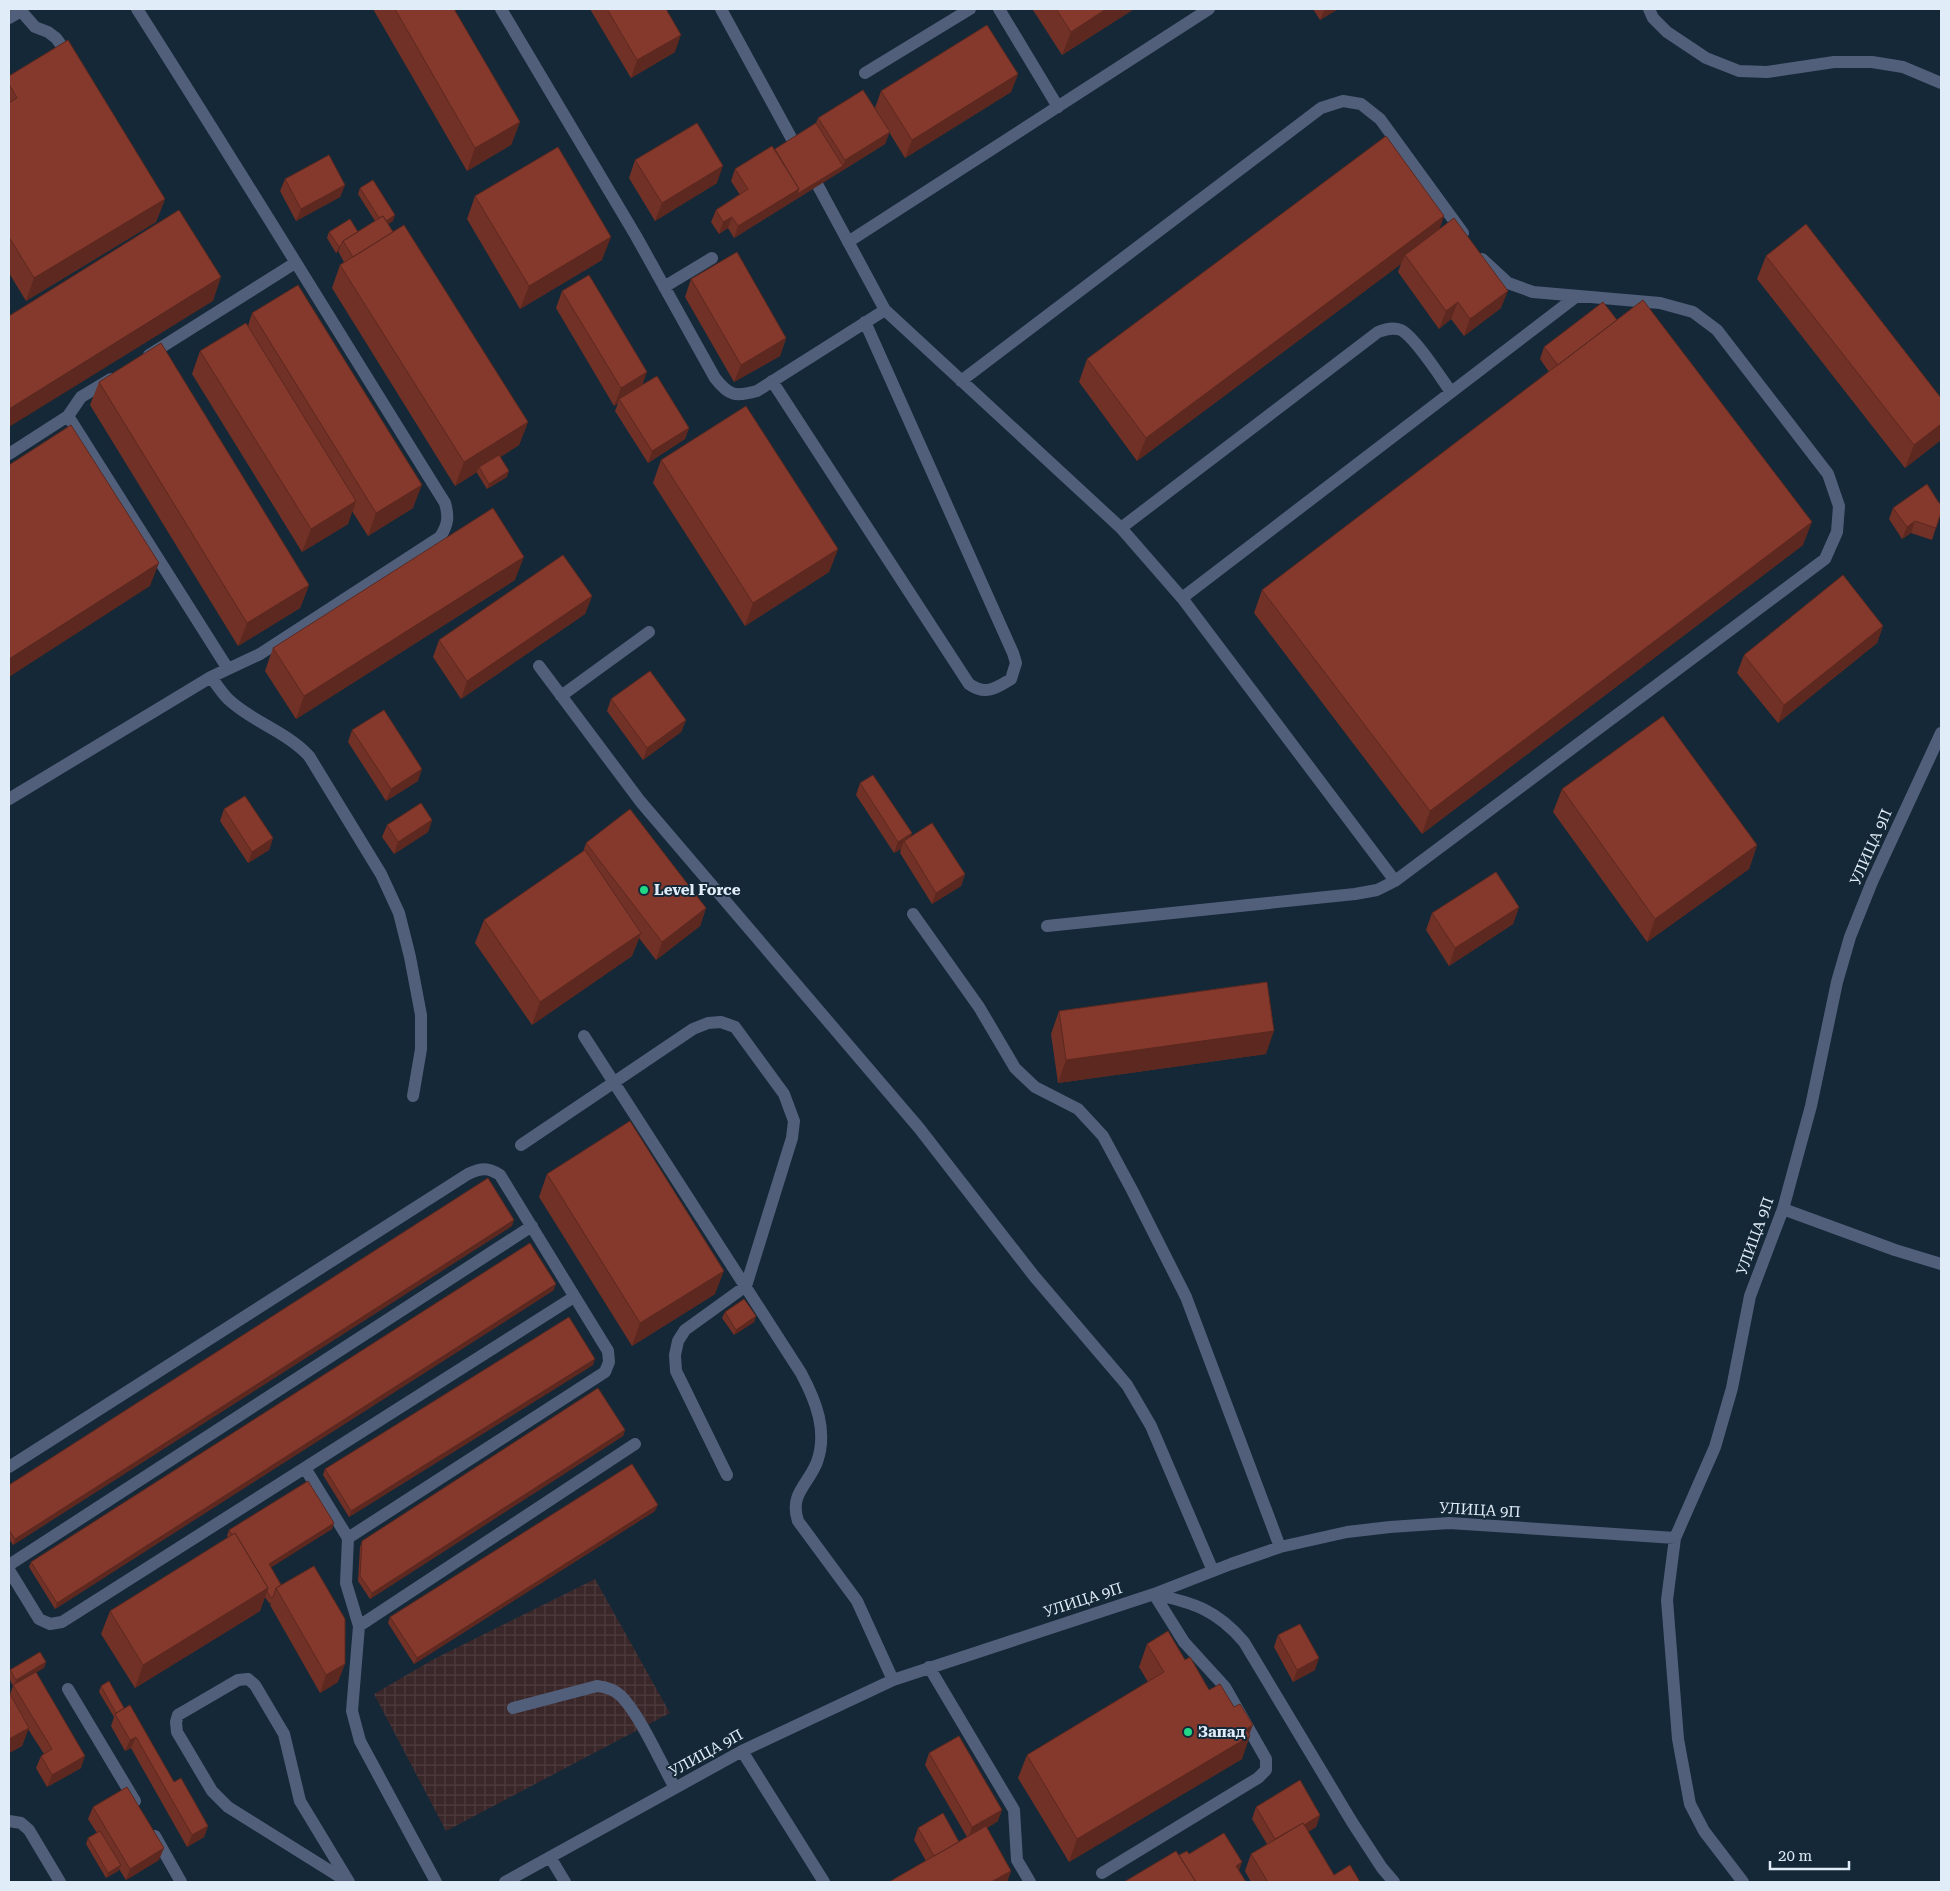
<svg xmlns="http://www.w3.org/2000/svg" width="1950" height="1891" viewBox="0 0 1950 1891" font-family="'Roboto Serif',serif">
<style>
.industrial{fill:url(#industrial-grid)}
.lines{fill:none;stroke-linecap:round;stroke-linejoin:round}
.minor{stroke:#525f7b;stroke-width:12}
.wall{fill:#723126}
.shaded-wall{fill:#5c281f}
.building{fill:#84392c;stroke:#5c281f}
.poi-dot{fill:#22d887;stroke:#142837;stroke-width:2}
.labels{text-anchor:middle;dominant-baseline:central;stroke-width:4;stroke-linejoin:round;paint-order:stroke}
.street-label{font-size:15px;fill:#e0ecf7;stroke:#142837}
.poi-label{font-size:15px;font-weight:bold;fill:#e0ecf7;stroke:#142837;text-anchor:start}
</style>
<defs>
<pattern id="industrial-grid" width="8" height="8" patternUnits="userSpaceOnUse" patternTransform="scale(1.25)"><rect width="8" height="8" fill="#3a272a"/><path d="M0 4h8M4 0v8" fill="none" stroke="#4d3c3f"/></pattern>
</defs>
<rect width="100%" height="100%" fill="#142837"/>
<!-- industrial -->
<path class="industrial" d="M595,1579L670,1713L446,1831L374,1694L434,1659Z"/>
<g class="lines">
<!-- minor -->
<path class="minor" d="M501,9L636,236L715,378C729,396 735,397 757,391L885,310L810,171
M721,9L800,154
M999,9L1058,107
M1649,9L1653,18L1667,32L1706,58L1739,71L1767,72L1834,62H1872L1903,67L1941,83
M9,18L21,11L35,27L48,32L56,38L70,57
M865,73L970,9
M848,242L1209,9
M664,287L712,258
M885,310L1121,528L1182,598L1395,881L1825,559L1837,532L1839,506L1828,474L1717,330L1693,312L1660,303L1533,292L1508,283L1482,259
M149,355L295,263
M772,381L969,684C986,696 996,688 1011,679L1016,663L1013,653L865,322
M961,381L1321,108L1343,101L1361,104L1380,119L1463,233
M68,416L81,397L111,379
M9,454L68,416L228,669
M1121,528L1378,332C1386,329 1393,327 1401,330C1415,337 1441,378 1451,392
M1182,598L1577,296
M539,666L640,801L919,1128L1034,1276L1127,1385L1151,1426L1213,1571
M211,677C216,684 222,693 228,699C252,722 286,731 309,756L381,874L399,913L410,957L421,1015V1049L413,1096
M561,696L649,632
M9,799L211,677L260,654L440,537C448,525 449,517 445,503C342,338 241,172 137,9
M913,914L979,1007L1015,1068L1035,1087L1078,1109L1103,1136L1132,1190L1186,1297L1280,1547
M1047,926L1355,894L1377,890L1395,881
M584,1036L801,1373C816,1401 828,1431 817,1462C808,1485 789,1494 798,1521L857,1601L893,1680
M521,1145L693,1029L708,1023L721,1022L735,1027L784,1094L794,1121L792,1138L746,1286L685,1330L678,1341L675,1355L676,1371L727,1475
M1783,1209L1895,1250L1941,1264
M9,1467L468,1174C481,1168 488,1167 500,1175L608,1351L609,1362L605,1372L348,1538
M305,1468L348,1538L346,1583L359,1626
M9,1565L532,1226
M9,1570L39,1619L50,1624L62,1622L574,1297
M1154,1594C1194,1603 1217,1610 1244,1642L1352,1822L1382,1868L1394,1882
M929,1667L1014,1810L1017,1860L1030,1882
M68,1689L135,1801
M513,1708L597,1686C606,1687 614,1689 621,1696C640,1715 661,1763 675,1788
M742,1751L824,1882
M9,1821L21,1823L29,1830L60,1882
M155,1836L181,1882
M550,1857L565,1882
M1102,1873L1258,1778L1266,1770V1759L1225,1687L1184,1642L1154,1594
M348,1882L228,1807L212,1791L177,1732L176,1722L178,1715L238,1680L248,1679L255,1685L284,1734L300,1801L349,1882
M436,1882L360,1741L352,1711L359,1626L635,1444
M505,1882L742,1751L893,1680L1154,1594L1231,1564L1280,1547L1347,1532L1390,1527L1449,1523L1675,1538
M1743,1882L1704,1831L1690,1804L1678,1739L1667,1600L1675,1538L1715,1447L1732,1388L1750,1296L1783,1209L1811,1106L1837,982L1850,937L1872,882L1941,733"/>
</g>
<!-- wall -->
<path class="wall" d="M373,9H454L520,122L511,145L467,171Z
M590,9H666L675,52L631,78Z
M1034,9H1134L1062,55L1033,10Z
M1313,9H1338L1320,20Z
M1018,74L1011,92L905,158L889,132L885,144L734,238L728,228L719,234L711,222L716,210L740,195L731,181L735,169L775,149L816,123L818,118L875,108L881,91Z
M9,76L165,199L156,222L26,301L9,273Z
M635,160L717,183L655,221L629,178Z
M285,179L345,185L340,197L296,221L280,191Z
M360,188L393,221L388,224L393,232L528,422L519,445L500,457L507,477L487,489L477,473V472L455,486L332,288L340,265L344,262L339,253V251L336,253L327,238L329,232H358L375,221L358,194Z
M475,196L602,260L520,309L467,219Z
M1444,216L1439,229L1501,308L1464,336L1451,319L1439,329L1398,272L1401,264L1137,461L1079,382L1087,359Z
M1766,256L1941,398V440L1905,468L1757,279Z
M691,279L786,338L780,356L734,382L685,297Z
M562,291L643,384L689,428L685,439L648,463L615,411L618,403L614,406L556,308Z
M252,313L413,508L368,536L352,511L348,524L302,552L192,374L200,351L248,326Z
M1617,320L1803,545L1422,834L1254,613L1262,590L1549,372L1540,359L1544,347Z
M99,382L309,585L300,608L238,646L90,405Z
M661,460L838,549L829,572L745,626L653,483Z
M1893,508L1941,512L1932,540L1911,533L1902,539L1889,519Z
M515,580L296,719L265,671L273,648Z
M592,596L585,614L461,699L433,657L439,640Z
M1883,626L1877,643L1778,723L1737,673L1744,655Z
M611,699L686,720L681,732L643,760L607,711Z
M352,730L418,781L386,801L348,742Z
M860,783L912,833L910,837L965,874L961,886L932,904L900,853L901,849L894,853L856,795Z
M1562,789L1757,845L1749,869L1647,942L1553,812Z
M224,809L273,838L269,850L248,863L220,821Z
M432,820L428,832L394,854L382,837L387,825Z
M586,843L706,908L700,926L656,960L639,938L632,956L532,1025L475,943L484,920L583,852Z
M1519,907L1513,924L1449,966L1426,930L1432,913Z
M1059,1011L1266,1054L1058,1083L1051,1034Z
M547,1174L715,1294L632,1346L539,1197Z
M512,1226L13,1545L9,1539V1485Z
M554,1290L55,1609L29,1567L31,1562Z
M725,1312L756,1316L754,1322L734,1335L722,1318Z
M593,1365L349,1517L323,1475L325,1469Z
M625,1430L623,1436L370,1599L358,1581L360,1547L362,1541Z
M655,1511L414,1664L388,1623L390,1617Z
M334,1523L332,1529L271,1567L338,1682L320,1693L270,1605L271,1603H269L265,1597L260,1611L135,1688L101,1634L110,1611L228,1538L227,1536L229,1530Z
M1278,1635L1315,1670L1293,1682L1274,1647Z
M1147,1644L1185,1660L1209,1690L1234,1707L1249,1734L1242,1759L1069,1862L1018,1778L1027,1755L1148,1682L1139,1667Z
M46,1662L44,1668L36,1672L81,1768L47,1787L36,1768L41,1756L44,1754L28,1729L22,1746L9,1753V1692L10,1694L13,1686L9,1678V1673L10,1670Z
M101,1686L124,1708L174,1782L208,1826L204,1837L187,1847L131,1748L125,1751L111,1726L114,1717L99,1692Z
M929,1753L998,1821L987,1828L1011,1871L1007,1882H889L926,1861L914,1840L918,1828L959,1842L967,1837L925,1765Z
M93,1807L159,1860L126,1880L119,1869L118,1871L106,1878L86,1844L88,1838L97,1833L88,1819Z
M1256,1807L1320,1815L1316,1827L1308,1832L1334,1875L1360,1882H1251L1245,1871L1251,1854L1267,1844L1252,1819Z"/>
<!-- shaded-wall -->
<path class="shaded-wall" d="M1106,9H1134L1062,55L1071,32Z
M1325,9H1338L1320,20Z
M681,35L675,52L631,78L637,60Z
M1018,74L1011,92L905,158L912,140Z
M520,122L511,145L467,171L475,148Z
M890,132L885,144L795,200L797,194L843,166L845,160Z
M723,166L717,183L655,221L662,203Z
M345,185L340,197L296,221L301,209Z
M799,189L795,200L734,238L738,226Z
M165,199L156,222L26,301L34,278Z
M395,215L393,221L380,229L383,223Z
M1444,216L1436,239L1405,255L1401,264L1137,461L1146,438Z
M732,217L728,228L719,234L723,222Z
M611,237L602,260L520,309L529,286Z
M341,245L339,251L336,253L339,247Z
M221,277L213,301L9,427V409Z
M1508,291L1501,308L1464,336L1470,319Z
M1458,302L1451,319L1439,329L1446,311Z
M786,338L780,356L734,382L741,365Z
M647,372L641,389L619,399L618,403L614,406L621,388Z
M528,422L519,445L481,470L479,467L477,472L455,486L464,462Z
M1941,424V440L1905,468L1914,445Z
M689,428L685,439L648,463L652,451Z
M509,471L507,477L487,489L489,484Z
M422,485L413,508L368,536L376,513Z
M356,501L348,524L302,552L311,529Z
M1915,521L1911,533L1902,539L1907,527Z
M1812,522L1803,545L1422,834L1430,811Z
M838,549L829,572L745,626L753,603Z
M524,557L515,580L296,719L304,696Z
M159,563L150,586L9,677V659Z
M309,585L300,608L238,646L247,623Z
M592,596L585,614L461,699L467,681Z
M1883,626L1877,643L1778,723L1784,705Z
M686,720L681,732L643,760L647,748Z
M422,769L418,781L386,801L391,789Z
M432,820L428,832L394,854L398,842Z
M912,833L907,845L904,841L901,849L894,853L898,842Z
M273,838L269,850L248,863L252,852Z
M1757,845L1749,869L1647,942L1655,919Z
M965,874L961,886L932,904L936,893Z
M1519,907L1513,924L1449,966L1455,948Z
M706,908L700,926L656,960L662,942Z
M641,933L632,956L532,1025L540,1002Z
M1274,1031L1266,1054L1058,1083L1066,1060Z
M514,1220L512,1226L13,1545L15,1539Z
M724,1271L715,1294L632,1346L640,1323Z
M556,1284L554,1290L55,1609L57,1603Z
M756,1316L754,1322L734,1335L736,1330Z
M595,1359L593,1365L349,1517L351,1511Z
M625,1430L623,1436L370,1599L372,1593Z
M658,1505L655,1511L414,1664L417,1658Z
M334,1523L332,1529L267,1570L269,1564Z
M268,1588L260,1611L135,1688L143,1665Z
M1319,1658L1315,1670L1293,1682L1297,1670Z
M46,1662L44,1668L14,1686L16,1680Z
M345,1664L338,1682L320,1693L326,1675Z
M1253,1725L1248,1737L1250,1736L1242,1759L1069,1862L1077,1839Z
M29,1728L22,1746L9,1753V1739Z
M136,1737L131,1748L125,1751L130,1740Z
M85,1756L81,1768L47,1787L52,1775Z
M1002,1810L998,1821L968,1839L972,1827Z
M1320,1815L1316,1827L1272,1853L1277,1841Z
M208,1826L204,1837L187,1847L192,1835Z
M164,1848L159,1860L126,1880L130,1869Z
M1242,1862L1238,1874L1236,1866Z
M121,1865L118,1871L106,1878L108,1873Z
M1011,1871L1007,1882H991Z"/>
<!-- building -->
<path class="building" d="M395,9H454L520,122L475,148Z
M607,9H666L681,35L637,60Z
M1056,9H1106L1071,32Z
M987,25L1018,74L912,140L881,91Z
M68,40L165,199L34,278L9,237V103L17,98L9,84V76Z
M863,90L890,132L845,160L818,118Z
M697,123L723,166L662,203L635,160Z
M816,123L843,166L797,194L799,189L775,149Z
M1386,136L1444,216L1146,438L1087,359Z
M772,146L799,189L738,226L732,217L723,222L716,210L748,189L735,169Z
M558,147L611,237L529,286L475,196Z
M329,155L345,185L301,209L285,179Z
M373,180L395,215L386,221L383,216L379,218L360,188Z
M179,210L221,277L9,409V316Z
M383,216L393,232L353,257L343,241Z
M1454,218L1508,291L1470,319L1458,302L1446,311L1405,255Z
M350,219L358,232L343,241L341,245L339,247L329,232Z
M1806,224L1941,398V424L1914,445L1766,256Z
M404,225L528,422L464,462L340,265Z
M737,252L786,338L741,365L691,279Z
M589,275L647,372L621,388L562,291Z
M298,285L422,485L376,513L252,313Z
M1643,300L1812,522L1430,811L1262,590Z
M1603,302L1617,320L1558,365L1544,347Z
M246,323L356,501L311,529L200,351Z
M161,343L309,585L247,623L99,382Z
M657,376L689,428L652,451L619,399Z
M746,406L838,549L753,603L661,460Z
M71,425L159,563L9,659V465Z
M499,455L509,471L489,484L479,467Z
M1927,484L1939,503H1941V512L1936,528L1915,521L1907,527L1893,508Z
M493,508L524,557L304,696L273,648Z
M563,555L592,596L467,681L439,640Z
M1843,575L1883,626L1784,705L1744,655Z
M650,671L686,720L647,748L611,699Z
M384,710L422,769L391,789L352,730Z
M1663,716L1757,845L1655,919L1562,789Z
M873,775L912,833L898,842L860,783Z
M245,796L273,838L252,852L224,809Z
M421,803L432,820L398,842L387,825Z
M630,809L706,908L662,942L586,843Z
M932,823L965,874L936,893L904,841Z
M585,850L641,933L540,1002L484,920Z
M1496,872L1519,907L1455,948L1432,913Z
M1267,982L1274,1031L1066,1060L1059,1011Z
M630,1121L724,1271L640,1323L547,1174Z
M488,1178L514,1220L15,1539L9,1530V1485Z
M530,1243L556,1284L57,1603L31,1562Z
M744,1299L756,1316L736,1330L725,1312Z
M569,1317L595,1359L351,1511L325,1469Z
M598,1388L625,1430L372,1593L360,1576L362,1541Z
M632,1464L658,1505L417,1658L390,1617Z
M308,1481L334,1523L269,1564L281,1585L276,1588L273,1597L271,1598L267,1591L268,1588L235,1533L232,1535L229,1530Z
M235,1533L268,1588L143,1665L110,1611Z
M314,1566L345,1619V1664L326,1675L276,1588Z
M1300,1624L1319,1658L1297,1670L1278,1635Z
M1168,1631L1185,1660L1190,1657L1209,1690L1220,1684L1234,1707L1240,1704L1253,1725L1246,1729L1250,1736L1077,1839L1027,1755L1164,1672L1147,1644Z
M40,1652L46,1662L16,1680L10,1670Z
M36,1672L85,1756L52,1775L41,1756L52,1749L13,1685Z
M109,1681L124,1708L116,1713L101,1686Z
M9,1692L29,1728L9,1739Z
M130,1705L174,1782L181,1778L208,1826L192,1835L136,1737L130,1740L115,1714Z
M959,1736L1002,1810L972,1827L929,1753Z
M1300,1780L1320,1815L1304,1825L1303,1823L1275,1839L1256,1807Z
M127,1787L164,1848L130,1869L93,1807Z
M943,1813L959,1842L934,1856L918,1828Z
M1303,1823L1334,1875L1350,1865L1360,1882H1268L1251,1854Z
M986,1826L1011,1871L991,1882H889Z
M100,1831L121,1865L108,1873L88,1838Z
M1224,1833L1242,1862L1236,1866L1246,1882H1196L1179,1855L1187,1851L1189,1854Z
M1176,1851L1196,1882H1124Z"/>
<!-- markers -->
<g class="poi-dot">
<circle cx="644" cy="890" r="5"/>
<circle cx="1188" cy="1732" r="5"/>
</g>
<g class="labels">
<!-- street labels -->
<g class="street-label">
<text transform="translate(1871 847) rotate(-66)">УЛИЦА 9П</text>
<text transform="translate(1755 1236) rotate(-70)">УЛИЦА 9П</text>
<text transform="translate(1480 1510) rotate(3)">УЛИЦА 9П</text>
<text transform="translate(1083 1600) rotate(-18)">УЛИЦА 9П</text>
<text transform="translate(706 1753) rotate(-29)">УЛИЦА 9П</text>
</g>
<!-- poi labels -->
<g class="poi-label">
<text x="654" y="890">Level Force</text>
<text x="1198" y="1732">Запад</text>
</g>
</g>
<!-- border -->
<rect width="1950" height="1891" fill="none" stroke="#e0ecf7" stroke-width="20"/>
<!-- scale -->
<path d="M1770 1861v8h79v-8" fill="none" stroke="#e0ecf7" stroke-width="2.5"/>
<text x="1778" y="1861" font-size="15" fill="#e0ecf7" stroke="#142837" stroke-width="4" paint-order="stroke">20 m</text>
</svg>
